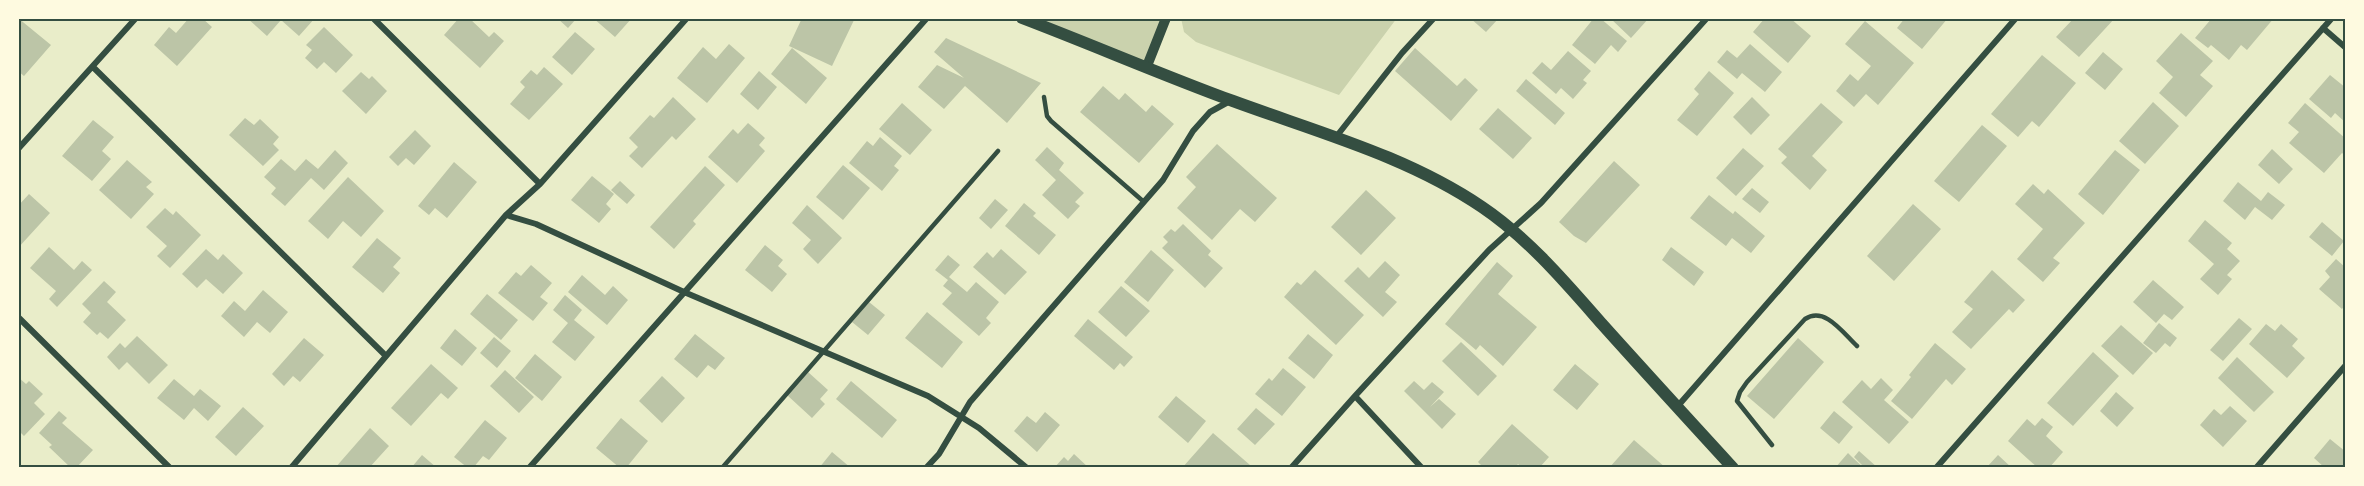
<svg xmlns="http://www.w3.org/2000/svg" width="2364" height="486" viewBox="0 0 2364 486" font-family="Signika,sans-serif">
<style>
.green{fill:#cad2ad}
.building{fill:#bcc5a7}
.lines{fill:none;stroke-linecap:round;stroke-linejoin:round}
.service{stroke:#344e41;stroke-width:4.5}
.minor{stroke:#344e41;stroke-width:6}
.tertiary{stroke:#344e41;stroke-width:10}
.secondary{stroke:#344e41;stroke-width:12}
.neatline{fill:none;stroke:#344e41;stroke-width:2}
</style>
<rect width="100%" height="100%" fill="#e9edc9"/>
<!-- green -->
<path class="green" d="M1022,18H1167L1147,66Z
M1181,18H1397L1339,95L1196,42L1184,32Z"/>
<!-- building -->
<path class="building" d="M18,18L51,45L24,76L18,71Z
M189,18H202L212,27L177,66L154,45L169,27L176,33Z
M247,18H315L299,36L281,20L267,36Z
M459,18H469L489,37L494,32L504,41L480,68L444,35Z
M557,18H577L568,28Z
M593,18H632L615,37Z
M802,18H855L832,66L789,46Z
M1470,18H1499L1486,32Z
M1594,18H1600L1627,41L1618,52L1611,45L1595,64L1572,45Z
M1610,18H1649L1631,38Z
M1765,18H1790L1811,36L1788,63L1753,32Z
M1905,18H1948L1922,49L1897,28Z
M2074,18H2115L2079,57L2056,37Z
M2212,18H2274L2247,50L2241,45L2229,60L2211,45L2208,48L2195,38Z
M1865,21L1914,63L1878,105L1866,94L1854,107L1836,91L1850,74L1858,81L1871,66L1845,44Z
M324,27L353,55L336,73L324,62L317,69L305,58L312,50L306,45Z
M575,32L595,49L572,75L552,57Z
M2181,33L2213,61L2200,75L2213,86L2186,117L2159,93L2173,77L2156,61Z
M946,38L1041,83L1007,123L965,86L944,109L918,87L937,65L964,78L934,52Z
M729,44L745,58L707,103L677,78L703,47L716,59Z
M1750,44L1782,72L1765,92L1742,73L1737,79L1717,62L1727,50L1737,58Z
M792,48L827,78L806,104L771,74Z
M1415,48L1457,86L1465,78L1478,90L1451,121L1395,71Z
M1568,51L1591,71L1583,80L1587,83L1573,99L1561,88L1556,94L1532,73L1542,62L1551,70Z
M2103,52L2123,69L2105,90L2085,73Z
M2042,55L2076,83L2039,127L2032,121L2018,137L1991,114Z
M544,67L563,84L529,120L510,104L525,87L520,82L531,70L537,75Z
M759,71L777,87L758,110L740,94Z
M1709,71L1734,93L1697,136L1677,120L1699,94L1694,89Z
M361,72L369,79L372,76L387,91L366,114L342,91Z
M2330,75L2346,88V123L2335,113L2331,118L2309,99Z
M1526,79L1565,113L1555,125L1516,91Z
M1103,86L1119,100L1125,93L1146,112L1152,105L1174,124L1139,163L1080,112Z
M673,97L696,119L676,140L672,136L642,168L629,156L638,147L629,138L650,115L654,118Z
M1752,97L1770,115L1751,135L1733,117Z
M2153,102L2179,126L2145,164L2119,141Z
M902,103L932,130L910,155L879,129Z
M1821,103L1843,122L1812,156L1827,170L1810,190L1781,163L1787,157L1778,149Z
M2305,103L2346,139V156L2342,153L2324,173L2289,143L2299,132L2288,123Z
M1498,108L1532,138L1513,159L1479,129Z
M245,118L254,125L260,119L279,137L273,144L279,150L263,166L229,135Z
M93,120L114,137L102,151L111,159L92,181L62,156Z
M748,123L765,138L759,145L765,151L737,183L708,157L733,129L738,134Z
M1982,125L2007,146L1959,202L1934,181Z
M415,130L431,146L414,165L406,158L398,166L389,157Z
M880,137L902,156L894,166L899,170L882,191L849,163L867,141L873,146Z
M1217,144L1277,198L1255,222L1240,209L1212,240L1177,208L1196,187L1186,177Z
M1047,147L1064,163L1059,170L1084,193L1075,202L1080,206L1068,219L1042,195L1056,180L1035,160Z
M1743,148L1764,166L1736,196L1716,178Z
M2272,149L2293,169L2279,184L2258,165Z
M335,150L348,163L324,190L311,178L285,206L271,194L276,188L264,177L281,159L295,171L306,159L318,169Z
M2115,150L2140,170L2103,215L2078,194Z
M127,160L152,182L146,187L154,194L131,219L99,190Z
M1614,161L1640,185L1586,243L1574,236L1559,222Z
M454,162L477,182L447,218L435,208L429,215L418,206Z
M843,165L870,188L843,220L816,197Z
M705,166L725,185L693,221L696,224L674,249L650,227Z
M592,176L614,194L606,204L611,209L599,223L571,200Z
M348,177L384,211L361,237L343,221L328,239L308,221Z
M620,181L635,195L627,204L611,190Z
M2238,182L2261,201L2268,192L2285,205L2272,220L2255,207L2245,220L2223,201Z
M2033,184L2044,194L2048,189L2085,223L2053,258L2060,263L2043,282L2017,259L2043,229L2015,204Z
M1752,188L1769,202L1760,213L1742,199Z
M1366,190L1396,218L1361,255L1331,227Z
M29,194L50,213L18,248V206Z
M1709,195L1733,214L1735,211L1765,236L1751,253L1732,238L1726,246L1690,218Z
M995,199L1008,210L991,229L979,218Z
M1024,203L1036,213L1033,216L1056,235L1039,255L1005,226Z
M1913,204L1941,229L1894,281L1867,256Z
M807,205L842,238L818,264L803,249L811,240L792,223Z
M165,208L173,215L176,211L201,235L170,268L157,256L167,246L146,227Z
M2205,220L2232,243L2227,249L2240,261L2227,275L2232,279L2218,295L2200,279L2214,264L2188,241Z
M2322,222L2344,241L2332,256L2309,237Z
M1183,224L1211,251L1208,255L1223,268L1205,288L1162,248L1168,242L1163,237L1171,229L1175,232Z
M377,238L401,258L393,267L400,273L383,293L352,267Z
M765,245L783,260L778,266L787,274L772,292L745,270Z
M49,247L74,270L82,261L92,270L57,307L49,299L56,291L30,268Z
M1671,247L1704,272L1694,286L1662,260Z
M206,249L218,260L223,254L243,273L223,294L206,279L197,288L182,274Z
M1001,249L1027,272L1005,295L973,267L987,252L993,258Z
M1151,250L1174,270L1148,302L1124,282Z
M948,255L960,265L949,277L967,292L976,282L999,302L986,318L991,323L979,336L942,304L952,293L943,286L948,280L935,270Z
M2336,259L2346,268V304L2342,309L2319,289L2330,277L2325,271Z
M1385,261L1400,275L1385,292L1397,302L1383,317L1344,281L1358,267L1369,278Z
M1497,262L1513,276L1498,294L1537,327L1503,366L1480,345L1476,350L1445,324Z
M531,265L552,283L540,297L548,303L533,321L498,293L516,272L521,276Z
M1315,270L1364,315L1336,345L1284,297L1297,282L1301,285Z
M1992,270L2025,300L2013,313L2009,309L1971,349L1952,332L1973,309L1964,302Z
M582,275L605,295L613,286L628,300L607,325L568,292Z
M2153,280L2184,307L2172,320L2164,314L2156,323L2133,302Z
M104,281L116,292L107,302L126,320L108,339L100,332L97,335L83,322L91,313L82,304Z
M1121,286L1150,311L1126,337L1098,312Z
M263,290L288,312L270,333L257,322L244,337L221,316L234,301L245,311Z
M487,294L518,320L501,340L470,314Z
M565,295L582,310L574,320L595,337L575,361L552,342L568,323L553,310Z
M869,302L885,315L868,335L852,322Z
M927,312L963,342L942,368L905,338Z
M2239,318L2252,329L2223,361L2210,350Z
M1088,319L1133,357L1124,367L1120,363L1114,370L1074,336Z
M2159,323L2177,338L2170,347L2165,343L2156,353L2143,343Z
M2266,324L2275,331L2281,324L2298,339L2292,346L2305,358L2287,378L2249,344Z
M2121,325L2153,353L2133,375L2101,346Z
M455,329L477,348L462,366L440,348Z
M695,334L725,358L715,370L708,365L697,378L674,359Z
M1308,334L1333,355L1314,379L1288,358Z
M137,336L168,365L149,384L127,362L119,370L107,357L120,343L125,348Z
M494,337L511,351L497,368L480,353Z
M304,338L324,355L300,382L293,376L284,386L272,374Z
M1798,338L1824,362L1774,419L1747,396Z
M1461,342L1497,376L1478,396L1442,361Z
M1935,343L1966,369L1952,385L1946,379L1912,419L1891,401L1911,377L1909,375Z
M2093,352L2119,376L2073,426L2047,403Z
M535,354L562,377L542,401L515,378Z
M2237,357L2274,392L2254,412L2218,378Z
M431,364L458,388L448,399L441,393L411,426L391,408Z
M1575,364L1599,384L1577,410L1553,390Z
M1283,368L1306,387L1282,416L1255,394L1269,378L1272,381Z
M505,370L534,397L519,413L490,386Z
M808,372L828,390L820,399L825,404L812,418L787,395Z
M662,376L685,398L662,423L639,401Z
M18,377L26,384L29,381L43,394L34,403L45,414L24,436L18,430V418L20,416L18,414Z
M1881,378L1893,390L1884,400L1909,422L1889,444L1842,402L1862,380L1871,389Z
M174,379L194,396L200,389L221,406L208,421L194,408L184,420L157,398Z
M851,381L897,420L882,438L836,399Z
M1414,381L1424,390L1432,382L1444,392L1430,407L1439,399L1456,414L1442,429L1404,391Z
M2116,392L2134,408L2117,427L2100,411Z
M1176,396L1206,421L1188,443L1158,417Z
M2230,406L2247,421L2223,447L2200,425L2214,409L2221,415Z
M243,407L264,426L236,456L215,437Z
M1256,408L1275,424L1255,445L1237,429Z
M59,411L67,418L62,423L93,450L76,468H71L49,447L52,445L39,433Z
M1834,411L1853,427L1839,444L1820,428Z
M1045,412L1060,425L1037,452L1014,431L1027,416L1036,423Z
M621,418L648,441L626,468H620L596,448Z
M2042,418L2053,427L2046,436L2063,452L2049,468H2038L2008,441L2027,419L2035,426Z
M485,420L507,438L489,460L483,456L473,468H468L454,457Z
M1512,424L1549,457L1539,468H1522L1518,464L1515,468H1484L1478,462Z
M370,428L389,446L369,468H335Z
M1213,433L1250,465L1247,468H1182Z
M2330,439L2346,452V468H2325L2314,458Z
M1634,440L1666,468H1609Z
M1859,451L1878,468H1865L1854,457Z
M832,452L851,468H819Z
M1848,453L1852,457L1864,468H1835Z
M1074,454L1089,468H1054L1064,457L1068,461Z
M422,455L437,468H411Z
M1998,455L2012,468H1986Z"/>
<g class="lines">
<!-- service -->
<path class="service" d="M1044,97L1047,116L1051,121L1144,202
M1772,445L1737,401L1740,392L1747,382L1805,319C1825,306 1843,333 1857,346
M722,468L998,151"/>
<!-- minor -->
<path class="minor" d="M373,18L540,184
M2323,28L2346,48
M93,67L386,356
M1336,137L1402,53L1434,18
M18,149L136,18
M506,215L536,224L684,292L928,396L979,428L1027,468
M18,317L170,468
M1355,396L1422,468
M1677,407L2016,18
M291,468L506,215L540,184L687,18
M529,468L927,18
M926,468L939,454L970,402L1163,180L1193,131L1210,112L1230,101
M1291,468L1355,396L1489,250L1541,203L1707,18
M1936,468L2332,18
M2256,468L2346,365"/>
<!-- tertiary -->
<path class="tertiary" d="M1147,66L1166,18"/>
<!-- secondary -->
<path class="secondary" d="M1022,18C1093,45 1162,75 1233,101C1317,132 1407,156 1482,207C1528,238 1566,283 1602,324C1645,372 1689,420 1733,468"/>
</g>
<!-- border -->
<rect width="2364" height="486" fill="none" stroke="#fefae0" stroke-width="39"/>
<rect x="20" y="20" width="2324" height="446" class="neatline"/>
</svg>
